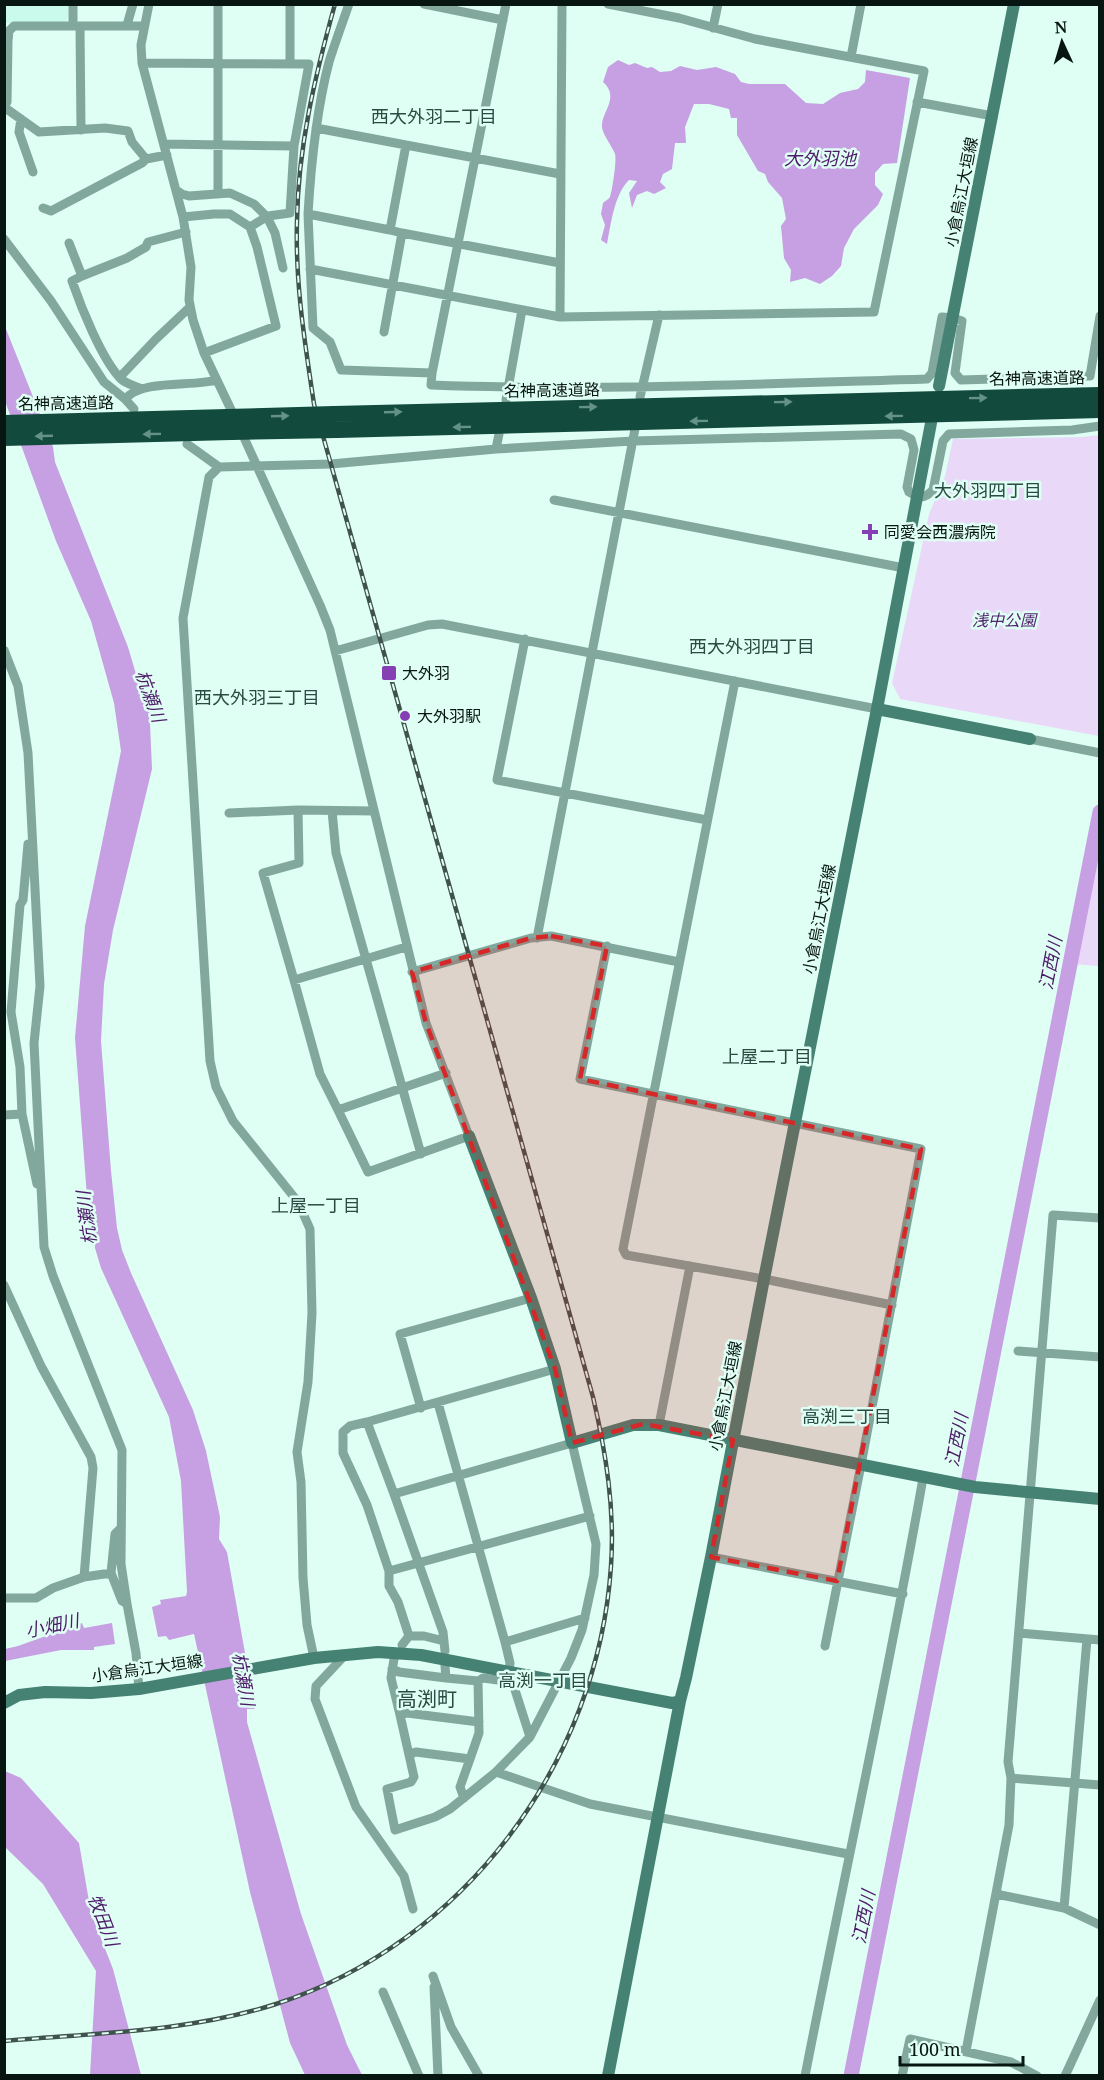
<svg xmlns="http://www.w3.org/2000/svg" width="1104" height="2080" viewBox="0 0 1104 2080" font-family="'Noto Serif','Noto Sans JP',serif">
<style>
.built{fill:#cafaec}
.green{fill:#ead8f9}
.water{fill:#c6a0e2}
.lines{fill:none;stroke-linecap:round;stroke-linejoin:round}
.river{stroke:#c6a0e2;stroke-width:15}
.street{stroke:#82a89d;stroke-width:9}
.secondary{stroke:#468273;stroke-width:12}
.highway{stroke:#134a3e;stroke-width:16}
.rail-casing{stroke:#40524d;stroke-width:4.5}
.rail{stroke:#dffef4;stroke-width:2;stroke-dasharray:7;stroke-linecap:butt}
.highway-bridge{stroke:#134a3e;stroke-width:16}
.oneway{fill:#659287}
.marked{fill:#d62828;fill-opacity:0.2;stroke:#d62828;stroke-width:4.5;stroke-dasharray:12 8;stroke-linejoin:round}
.poi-dot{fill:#863fb2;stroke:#dffef4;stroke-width:2}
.labels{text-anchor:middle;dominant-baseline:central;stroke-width:5;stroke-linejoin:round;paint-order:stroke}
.street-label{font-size:16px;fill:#081612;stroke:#dffef4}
.poi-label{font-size:16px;fill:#081612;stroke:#dffef4;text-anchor:start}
.park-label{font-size:16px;font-style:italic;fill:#542471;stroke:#dffef4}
.neighbourhood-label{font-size:18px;fill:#2a4b42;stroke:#dffef4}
.water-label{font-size:18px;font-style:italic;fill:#4d1c69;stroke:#dffef4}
.quarter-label{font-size:20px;fill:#2a4b42;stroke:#dffef4}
</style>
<rect width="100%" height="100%" fill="#dffef4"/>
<!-- built -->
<path class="built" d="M5,5H68V18L65,22L5,23Z"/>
<!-- green -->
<path class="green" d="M1099,435V736L900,699L892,683L929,514L945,476L953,439L1082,437Z
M1099,812V966L1070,964Z"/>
<!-- water -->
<path class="water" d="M618,60L629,65L635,63L647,68L652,67L660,72L671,71L680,66L697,70L716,67L735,74L741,82L749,84H785L806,103L823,104L840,93L858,89L865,82L866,70L910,78L897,163L883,164L875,173V185L883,194L878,205L854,229L844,248L841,266L832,276L820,284L805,278L790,282L791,270L784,258L781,226L786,219L782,198L768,182L765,174L758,171L737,135V118H731L729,109L709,104H694L685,127L686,143H675L672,169L663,174L660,182L666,188L654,194L647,191L637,195L632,208L629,193L637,181L629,180C614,195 611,224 607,244L601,240L605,225L601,214L603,203C605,201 609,199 610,197C612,191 617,160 615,154C612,146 601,133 602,125C602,112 620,97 603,82L608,67Z
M4,324L53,447L55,462L128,647L144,701H149L152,769L113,930L104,984L101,1041L111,1171L117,1228L122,1250L131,1273L193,1410L206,1451L220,1517L219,1539L227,1552L255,1709H247V1722L301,1914L347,2045L362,2075H305L290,2043L250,1892L194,1634L169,1640L166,1636L158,1637L152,1607L161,1604L160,1600L186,1596L187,1592L181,1481L169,1417L101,1268L95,1248L93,1220L87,1197L75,1038L85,926L121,751L114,703L91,621L56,541L5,401Z
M82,1623L84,1628L112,1623L115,1644L94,1647V1650H61L5,1661V1649L18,1646Z
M5,1771L21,1778L79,1843L91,1913L113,1969L141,2075H90L96,1971L43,1884L5,1847Z"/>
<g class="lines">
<!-- river -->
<path class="river" d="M851,2076L1100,812"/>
<!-- street -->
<path class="street" d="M73,4V26
M149,4L141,45L142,63L183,217L191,267L189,300L193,320L204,353L235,418
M218,4V194
M290,4V64
M424,4L503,20
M506,4L432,373L431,385C597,391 762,384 927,379L932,373L942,317L953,318L962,321L955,373L961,380L1090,376L1100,316
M127,25L133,4
M80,26L81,130
M713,28L718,4
M4,41H8L9,31L14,26H144
M851,57L861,4
M142,63L309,64L294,146L164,144
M917,102L993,116
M4,107L39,132L105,128L128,131L132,142L146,159L142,163L51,211L43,208
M4,107L7,102L8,41
M21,119L19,132L33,172
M316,128L560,174
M146,159L167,155
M176,190L182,194L189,196L230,193L254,204L267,217L275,233L283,268
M308,214C311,163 316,112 329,62C335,43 342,24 349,4
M183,217L214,214H230L250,227L257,247L276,326L204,353
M250,227L268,216L290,213L294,146
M390,230L308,214L313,328L330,342L341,370L432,373
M402,233L560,263
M4,239L51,301L104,382L125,399L134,409
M69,243L82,276L127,258L146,247L148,242L186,232
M310,269L560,317L874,312L924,71L755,39L679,18L608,4
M82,276L72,281C81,307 102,360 121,379C126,384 136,386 142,389
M560,317L562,4
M384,332L402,233L390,230L406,145
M120,377L156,339L190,307
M640,397L659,315
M125,399C143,379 191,387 217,380
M506,400L522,310
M241,431L320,605L330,630L426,1023L469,1136L368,1172L338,1110L446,1073
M187,444L219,467L331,464L496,449L633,441L901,434L911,439L914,450L907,487L909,492C920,499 924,499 933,490L943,441L949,434L1072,430L1100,426
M496,449L499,434
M219,467L209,477L183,618L210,1061L216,1087L233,1121L298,1202L310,1229L312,1313L308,1382L297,1452L301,1482L303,1578L307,1625L314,1658
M554,500L904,568
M525,639L497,780L707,820
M4,650L18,686L28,753L40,986L34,1043L44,1247L53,1276L122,1450L121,1564L127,1604
M335,651L428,625L442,624L877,709
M735,681L623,1249L626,1255L764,1279L892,1305
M1030,739L1100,753
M298,810L299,863L263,873L294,980L406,947
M332,811L336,853L421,1154
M229,813L298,810L374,811
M28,844L23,900L20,905L11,1012L20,1067L22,1114L37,1184
M537,938L635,429
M607,946L580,1079L921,1149L861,1465L825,1646
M412,972L531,938L551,936L679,962
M294,980L320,1074L338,1110
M4,1115L22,1114
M4,1285L41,1366L91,1457L93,1468L84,1577
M1018,1351L1100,1357
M438,1403L505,1642
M421,1408L400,1334L531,1298
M367,1422L350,1426L343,1432V1453L367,1505L389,1571
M659,1425L690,1266
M394,1494L572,1443L596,1544L594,1575L582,1630L571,1658L530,1737L496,1772L450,1809L435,1817L395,1830L387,1789L411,1782L414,1777L400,1715
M121,1528L115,1534L111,1573L122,1601L127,1604L136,1653L139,1689
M711,1557L903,1594
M4,1598H36L53,1588L84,1577L111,1573
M1019,1633L1100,1640
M409,1636L398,1602L389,1586V1571L590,1516
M402,1645L409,1636H424L444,1641
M445,1651L443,1632L394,1494L367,1422L555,1369
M346,1654L316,1686L315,1699L356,1807L404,1876L413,1909
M394,1659L391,1678L400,1715L407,1713L479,1722
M392,1669L399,1672L446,1678L445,1666
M446,1678L478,1681L483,1678L513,1682
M530,1737L509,1671L510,1663L505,1642L585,1618
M410,1754L416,1752L470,1759L460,1787L464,1798
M470,1759L479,1733L478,1681
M496,1772L590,1804L848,1854
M1011,1778L1100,1785
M996,1894L1064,1908L1100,1925
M1064,1908L1087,1639
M433,1976L451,2027L479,2076
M434,1987L438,2076
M383,1992L419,2076
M966,2051L1009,1825L1011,1778L1008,1762L1053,1215L1100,1218
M805,2076C844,1876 888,1678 923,1478
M902,2076L910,2039L1011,2062L1037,2076
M1065,2076L1100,2000"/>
<!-- secondary -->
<path class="secondary" d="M939,386L1014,4
M877,709L1030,739
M469,1136L531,1298L555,1369L572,1443L633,1425H659L975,1487L1100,1499
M4,1703L19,1695L45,1692L91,1693L139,1689L314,1658L378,1652L421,1655L672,1703L680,1701
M608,2076L680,1701L686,1678L711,1557L764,1279L877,709L931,423"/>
<!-- highway -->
<path class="highway" d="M334,414L1100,395
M4,423L227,417
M337,430L1100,410
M4,438L231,432"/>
<!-- rail casing -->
<g class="rail-casing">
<path id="rail" d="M4,2041C95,2033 189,2032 276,2004C464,1943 598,1763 611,1566C615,1509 606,1453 593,1397L314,404C305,344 295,283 297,221C298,147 315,76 335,4"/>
</g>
<!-- rail -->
<use href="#rail" class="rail"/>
<!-- highway-bridge -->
<path class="highway-bridge" d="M227,417L334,414
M231,432L337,430"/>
</g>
<!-- one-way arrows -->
<defs><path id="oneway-solid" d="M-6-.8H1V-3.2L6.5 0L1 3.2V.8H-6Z" transform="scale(1.5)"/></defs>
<g class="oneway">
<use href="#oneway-solid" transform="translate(978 398) rotate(-1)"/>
<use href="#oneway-solid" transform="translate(783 402) rotate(-1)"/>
<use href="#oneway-solid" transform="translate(588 407) rotate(-1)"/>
<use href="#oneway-solid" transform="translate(393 412) rotate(-2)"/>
<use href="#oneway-solid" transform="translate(280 416) rotate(-2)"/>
<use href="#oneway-solid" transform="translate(894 416) rotate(179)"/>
<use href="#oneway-solid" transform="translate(699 421) rotate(179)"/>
<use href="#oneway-solid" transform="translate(462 427) rotate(179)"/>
<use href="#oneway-solid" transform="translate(152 434) rotate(179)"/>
<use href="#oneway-solid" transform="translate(44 436) rotate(178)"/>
</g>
<!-- marked area -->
<path class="marked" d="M551,936L607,946L580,1079L921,1149L837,1581L711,1557L733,1440L643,1424L572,1443L555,1369L426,1023L412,972L531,938Z"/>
<!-- markers -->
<g class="poi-dot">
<path d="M867 523h6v6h6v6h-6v6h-6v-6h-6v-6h6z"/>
<rect x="381" y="665" width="16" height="16" rx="3"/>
<circle cx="405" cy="716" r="6"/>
</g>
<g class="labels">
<!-- street labels -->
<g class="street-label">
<text transform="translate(961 192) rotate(-79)">小倉烏江大垣線</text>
<text transform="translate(1037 378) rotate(-1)">名神高速道路</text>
<text transform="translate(552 390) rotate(-1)">名神高速道路</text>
<text transform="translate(66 403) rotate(-1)">名神高速道路</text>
<text transform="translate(819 919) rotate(-79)">小倉烏江大垣線</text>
<text transform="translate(725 1396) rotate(-79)">小倉烏江大垣線</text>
<text transform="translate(147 1668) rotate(-8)">小倉烏江大垣線</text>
</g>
<!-- poi labels -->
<g class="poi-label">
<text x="884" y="532">同愛会西濃病院</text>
<text x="402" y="673">大外羽</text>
<text x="417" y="716">大外羽駅</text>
</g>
<!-- park labels -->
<g class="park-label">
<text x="1004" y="620">浅中公園</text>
</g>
<!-- neighbourhood labels -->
<g class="neighbourhood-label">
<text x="434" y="116">西大外羽二丁目</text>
<text x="988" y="490">大外羽四丁目</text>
<text x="752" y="646">西大外羽四丁目</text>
<text x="257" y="697">西大外羽三丁目</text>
<text x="767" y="1056">上屋二丁目</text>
<text x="316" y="1205">上屋一丁目</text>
<text x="847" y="1416">高渕三丁目</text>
<text x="543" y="1680">高渕一丁目</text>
</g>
<!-- water labels -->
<g class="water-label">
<text x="820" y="158">大外羽池</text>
<text transform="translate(151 696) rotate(70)">杭瀬川</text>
<text transform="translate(1050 963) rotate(-79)">江西川</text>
<text transform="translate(86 1218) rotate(-97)">杭瀬川</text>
<text transform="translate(956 1440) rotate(-79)">江西川</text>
<text transform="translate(52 1625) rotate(-12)">小畑川</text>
<text transform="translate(244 1679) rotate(80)">杭瀬川</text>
<text transform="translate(863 1917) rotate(-79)">江西川</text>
<text transform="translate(104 1920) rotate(69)">牧田川</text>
</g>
<!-- quarter labels -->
<g class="quarter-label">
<text x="427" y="1698">高渕町</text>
</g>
</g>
<!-- border -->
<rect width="1104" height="2080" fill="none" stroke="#081612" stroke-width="12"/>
<!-- north arrow -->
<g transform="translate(1062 42) rotate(356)" stroke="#dffef4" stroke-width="4.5" paint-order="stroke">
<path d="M0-4.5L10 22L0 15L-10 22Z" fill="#081612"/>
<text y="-9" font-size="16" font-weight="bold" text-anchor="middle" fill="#081612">N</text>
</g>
<!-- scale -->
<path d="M900 2056v9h123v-9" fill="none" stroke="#081612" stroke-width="3"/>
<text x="909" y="2056" font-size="18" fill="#081612" stroke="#dffef4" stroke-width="4.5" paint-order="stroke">100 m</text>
</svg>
